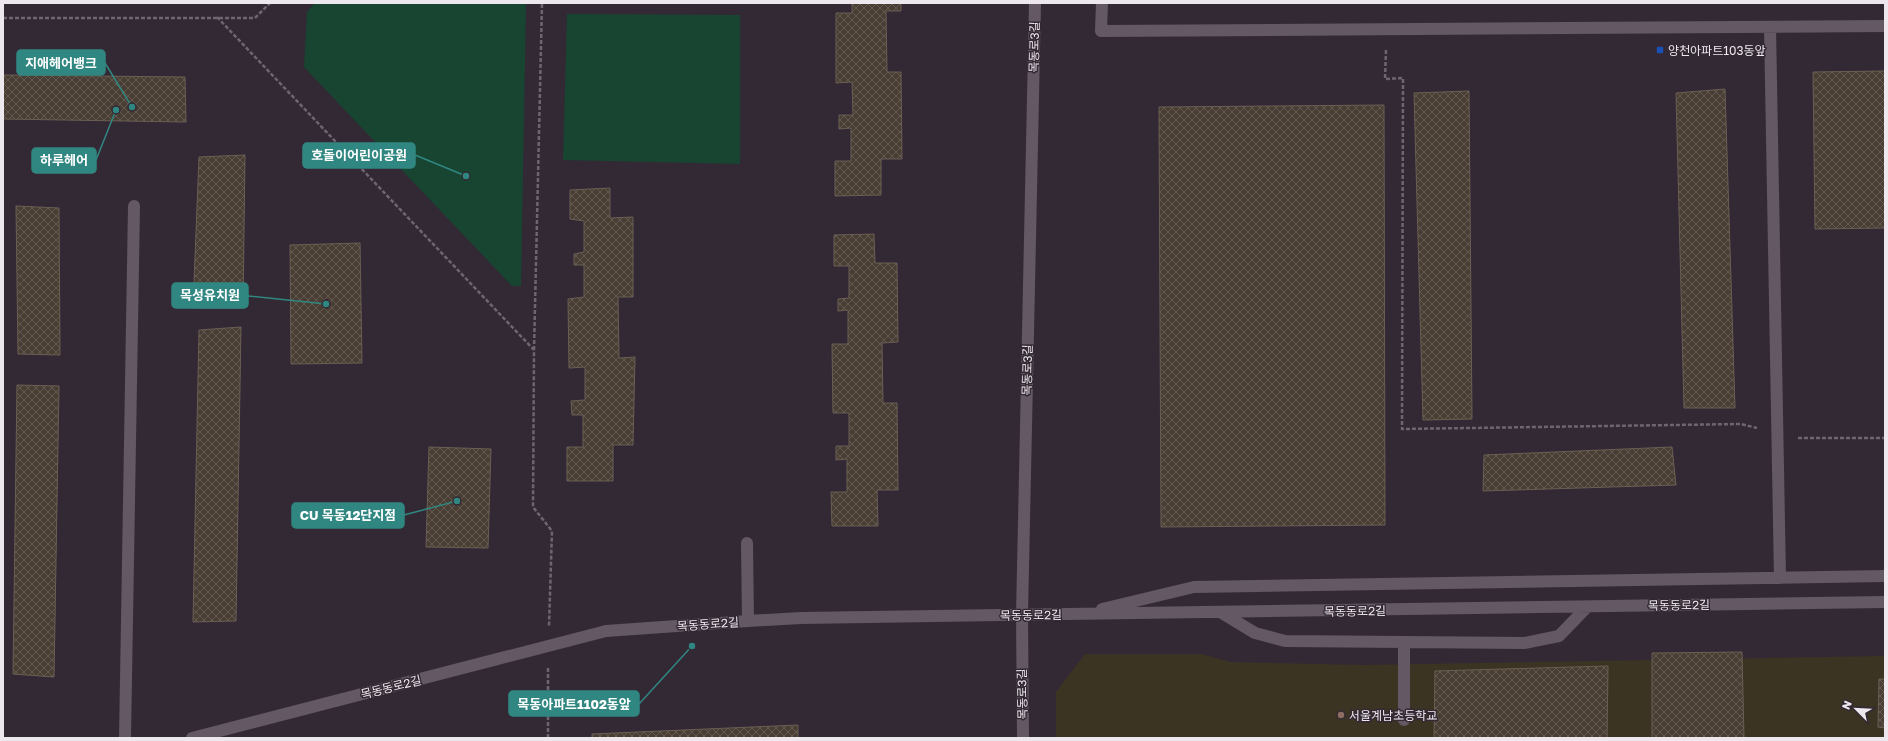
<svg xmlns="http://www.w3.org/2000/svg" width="1888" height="741" viewBox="0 0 1888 741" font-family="'Golos Text','Noto Sans KR',sans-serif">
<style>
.education{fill:#3c3423}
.park{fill:#174531}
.building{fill:url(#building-cross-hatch);stroke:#6b5f54}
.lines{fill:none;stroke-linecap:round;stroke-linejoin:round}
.path{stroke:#6e656f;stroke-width:2.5;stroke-dasharray:4 2;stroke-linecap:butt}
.minor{stroke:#635864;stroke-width:12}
.transit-dot{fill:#1a4fb4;stroke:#332934;stroke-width:1.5}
.education-dot{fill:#8d6e63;stroke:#332934;stroke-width:1.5}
.labels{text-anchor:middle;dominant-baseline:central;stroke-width:3;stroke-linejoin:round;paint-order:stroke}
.street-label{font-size:12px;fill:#ede7ee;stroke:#332934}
.poi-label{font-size:12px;fill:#ede7ee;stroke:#332934;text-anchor:start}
.leader{fill:none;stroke:#308781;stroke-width:1.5}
.callout-dot{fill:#308781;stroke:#332934;stroke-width:1.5}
.callout{fill:#308781;stroke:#308781;stroke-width:1.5}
.callout-label{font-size:13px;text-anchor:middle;font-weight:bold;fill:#fff}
</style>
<defs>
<pattern id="building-cross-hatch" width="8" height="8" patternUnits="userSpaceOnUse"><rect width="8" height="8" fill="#493e33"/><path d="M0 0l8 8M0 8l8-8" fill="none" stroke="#645a51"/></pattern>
</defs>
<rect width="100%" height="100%" fill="#332934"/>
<!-- education -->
<path class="education" d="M1085,654H1201L1231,662L1363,665L1885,656V738H1056V692Z"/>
<!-- park -->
<path class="park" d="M315,3H526L521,286H512L304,67L307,12Z
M567,14L740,15V164L563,160Z"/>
<!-- building -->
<path class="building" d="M852,3H901V11H886L887,72H901L902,159H881V195L835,196V161H851V128L839,129V115H853L852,82L836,83V13H852Z
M1885,71V228L1815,229L1813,72Z
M3,75L185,77L186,122L3,119Z
M1725,89L1735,408H1684L1676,93Z
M1469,91L1472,419L1423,420L1414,93Z
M1384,105L1385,525L1161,527L1159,107Z
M245,155L243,308H193L199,157Z
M610,188V218L633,217V297H618L619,358L635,357L633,445H613V481H567V447H583V415H572L571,401L585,400V367L569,368L568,299L584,297V265H574V254L584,252V221L570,219V190Z
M16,206L59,208L60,355L18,354Z
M874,234L875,263H897L898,342L882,343L883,403H897L898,490H877L878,526H832L831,492H847V459L836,460V446H849V413H833L832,344H848V310L838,311V299L849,298V266H834V235Z
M360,243L362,363L291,364L290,245Z
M241,327L236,621L193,622L199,330Z
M17,385L59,386L54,677L13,674Z
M429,447L491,449L488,548L426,547Z
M1672,447L1676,485L1483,491L1484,455Z
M1742,652L1744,738H1652V653Z
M1608,666L1607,738H1434L1435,671Z
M1879,679H1885V728L1878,727Z
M798,725V738H592V734Z"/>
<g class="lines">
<!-- path -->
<path class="path" d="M217,17L534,350L533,507L552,531L549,626
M3,18H255L270,3
M1386,50L1385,79L1403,78L1402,429L1741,424L1757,428
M534,350L542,3
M1798,438H1885
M548,738V667"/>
<!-- minor -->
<path class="minor" d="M1102,3L1101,31L1885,26
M1770,27L1780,578
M747,543L748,621
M1102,609L1194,587L1885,576
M1222,613L1255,633L1285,641L1524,643L1559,636L1587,607
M1404,720V643
M125,738L134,206
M192,738L606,631L748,621L801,618L1885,602
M1023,738L1022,615L1035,3"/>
</g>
<!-- markers -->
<rect class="transit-dot" x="1656" y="46" width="8" height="8" rx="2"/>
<circle class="education-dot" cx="1341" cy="715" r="4"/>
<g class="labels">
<!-- street labels -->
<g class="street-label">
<text transform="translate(1034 47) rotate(-89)">목동로3길</text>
<text transform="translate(1027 370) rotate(-89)">목동로3길</text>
<text transform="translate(1679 605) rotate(-1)">목동동로2길</text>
<text transform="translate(1355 611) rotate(-1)">목동동로2길</text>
<text transform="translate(1031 615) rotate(-1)">목동동로2길</text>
<text transform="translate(708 624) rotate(-4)">목동동로2길</text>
<text transform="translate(391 687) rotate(-14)">목동동로2길</text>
<text transform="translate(1022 694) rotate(-91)">목동로3길</text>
</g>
<!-- poi labels -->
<g class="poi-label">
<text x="1668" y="50">양천아파트103동앞</text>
<text x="1349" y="715">서울계남초등학교</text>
</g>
</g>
<!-- callouts -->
<path class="leader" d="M132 107L105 63M466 176L415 155M116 110L96 160M326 304L248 296M457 501L404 515M692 646L639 704"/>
<g class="callout-dot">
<circle cx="132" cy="107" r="4"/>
<circle cx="466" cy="176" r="4"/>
<circle cx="116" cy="110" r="4"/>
<circle cx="326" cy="304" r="4"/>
<circle cx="457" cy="501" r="4"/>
<circle cx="692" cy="646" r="4"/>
</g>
<g class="callout">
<rect x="17" y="50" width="88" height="25" rx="4"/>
<rect x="303" y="143" width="112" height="25" rx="4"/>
<rect x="32" y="148" width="64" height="25" rx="4"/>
<rect x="172" y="283" width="76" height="25" rx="4"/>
<rect x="292" y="503" width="112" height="25" rx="4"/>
<rect x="509" y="691" width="130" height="25" rx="4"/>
</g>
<g class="callout-label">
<text x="61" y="68">지애헤어뱅크</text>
<text x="359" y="160">호돌이어린이공원</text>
<text x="64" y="165">하루헤어</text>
<text x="210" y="300">목성유치원</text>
<text x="348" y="520">CU 목동12단지점</text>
<text x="574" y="709">목동아파트1102동앞</text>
</g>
<!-- border -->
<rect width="1888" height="741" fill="none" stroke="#ede7ee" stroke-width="8"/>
<!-- north arrow -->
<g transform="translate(1856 709) rotate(294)" stroke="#332934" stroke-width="3" paint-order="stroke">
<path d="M0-3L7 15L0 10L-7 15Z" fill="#ede7ee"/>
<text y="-6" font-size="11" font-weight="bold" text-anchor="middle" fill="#ede7ee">N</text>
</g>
</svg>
